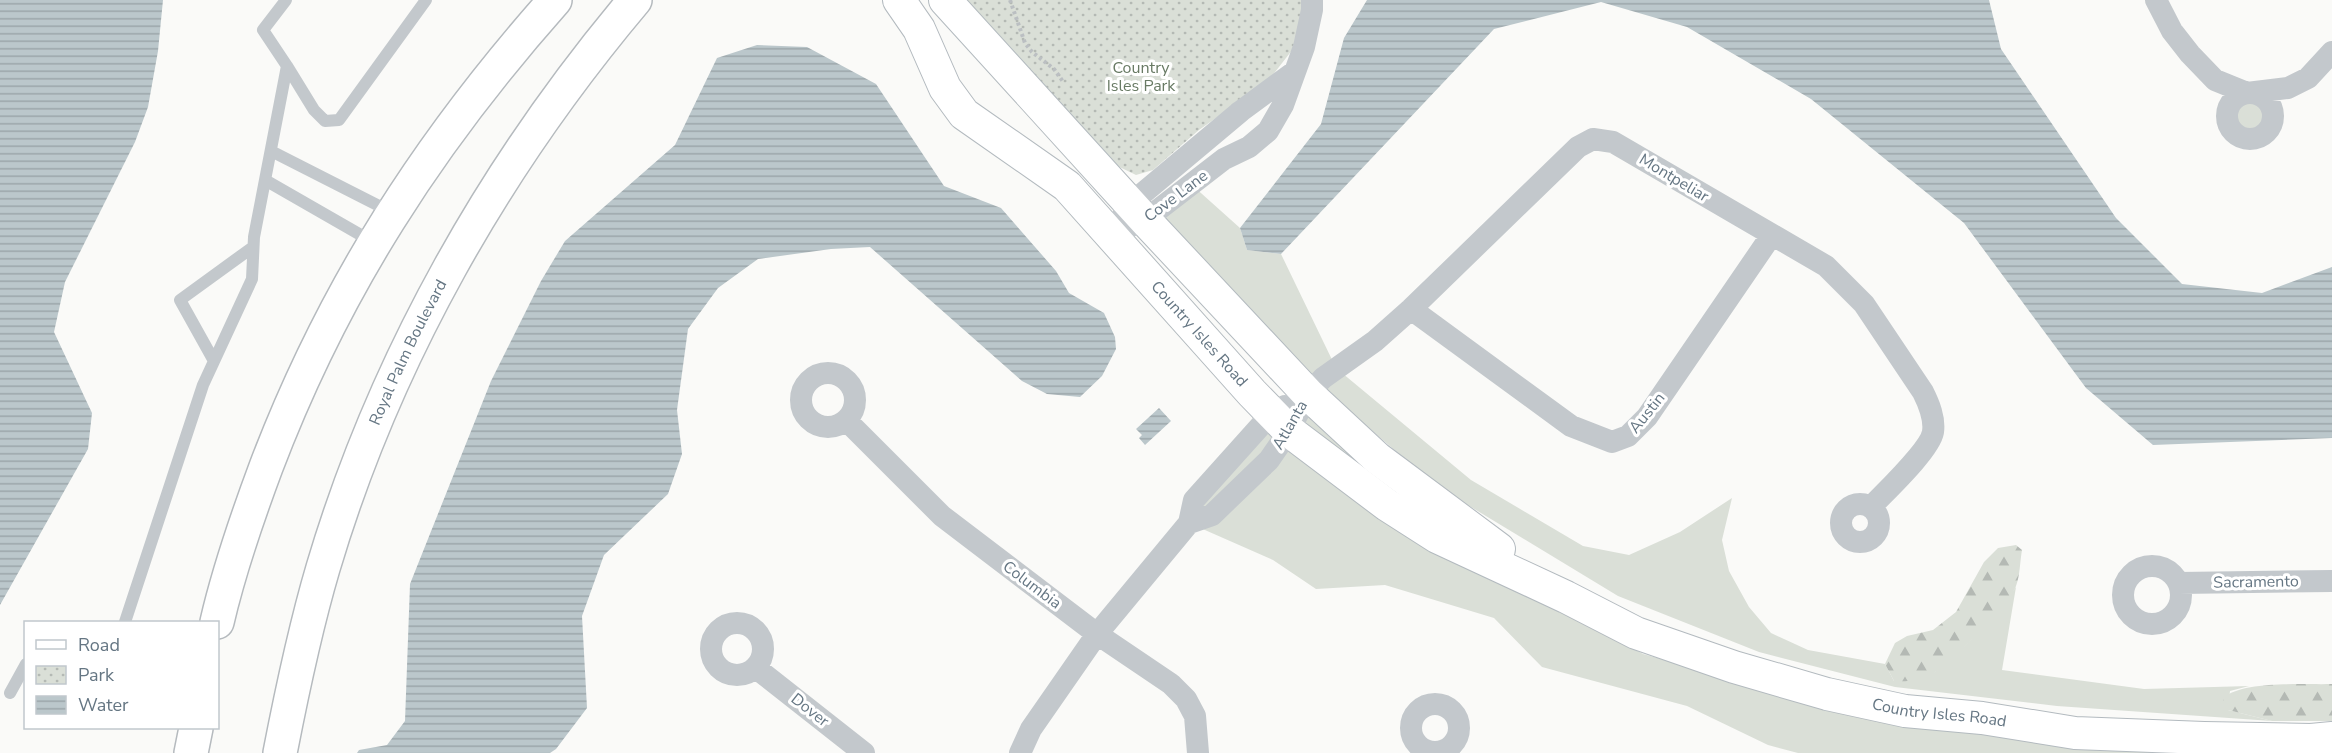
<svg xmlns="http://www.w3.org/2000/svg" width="2332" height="753" viewBox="0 0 2332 753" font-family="'Nunito Sans',sans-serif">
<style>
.grass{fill:#dadfd7}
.forest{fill:url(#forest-firs)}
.park{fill:url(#park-dots)}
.water{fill:url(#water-rules)}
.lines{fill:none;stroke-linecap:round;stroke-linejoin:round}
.secondary-casing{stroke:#b3babf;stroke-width:34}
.primary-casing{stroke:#b5babe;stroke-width:36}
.path{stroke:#bbbfc2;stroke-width:4;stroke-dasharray:3 3;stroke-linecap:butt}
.lane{stroke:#c3c8cc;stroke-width:12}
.street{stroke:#c3c8cc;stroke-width:22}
.secondary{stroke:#fff;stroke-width:32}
.primary{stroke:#fff;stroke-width:33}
.labels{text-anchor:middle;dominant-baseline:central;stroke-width:6;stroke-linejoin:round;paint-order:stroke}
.park-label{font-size:16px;fill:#687a64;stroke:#fff}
.street-label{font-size:16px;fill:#657683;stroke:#fff}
</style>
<defs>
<pattern id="forest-firs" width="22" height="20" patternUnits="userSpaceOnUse" patternTransform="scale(1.5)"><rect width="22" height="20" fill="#dadfd7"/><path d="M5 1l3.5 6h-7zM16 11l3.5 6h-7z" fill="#b4b9b4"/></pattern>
<pattern id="park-dots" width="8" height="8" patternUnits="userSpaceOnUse" patternTransform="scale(1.5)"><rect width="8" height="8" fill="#dadfd7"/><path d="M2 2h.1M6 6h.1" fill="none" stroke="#b4b9b4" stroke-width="1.8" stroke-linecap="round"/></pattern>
<pattern id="water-rules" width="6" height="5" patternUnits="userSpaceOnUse" patternTransform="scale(1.5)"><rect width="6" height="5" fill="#bbc7cb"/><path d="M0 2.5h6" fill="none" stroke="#9ca6aa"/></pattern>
</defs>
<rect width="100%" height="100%" fill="#fafaf8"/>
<!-- grass -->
<path class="grass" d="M2228 117a22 22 0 1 1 44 0a22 22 0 1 1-44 0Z
M1192,185L1240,228L1247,250L1281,254L1336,368L1471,480L1583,546L1629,555L1680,532L1732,498L1722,540L1729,571L1749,607L1771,633L1808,650L1885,664L1894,681L1935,672L1968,643L2001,607L2016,587L2002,670L2144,689L2249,686L2230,691L2228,710L2272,721L2057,706L1895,687L1759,652L1618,596L1438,487L1317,384L1171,239L1164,214Z
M1308,394L1506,582L1643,654L1895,723L2063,745L2332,753H1798L1768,745L1687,706L1542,667L1494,618L1385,585L1316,589L1273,560L1189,523L1194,500Z"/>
<!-- forest -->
<path class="forest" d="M2016,545L2022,550C2020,561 2020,576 2016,586C2009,605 1951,663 1934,673C1920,680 1909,682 1894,681L1885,664L1895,643L1907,636L1933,630L1956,612L1984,562L1998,548Z
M2332,684V721H2272L2228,710L2224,704L2223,698C2243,680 2304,685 2332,684Z"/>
<!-- park -->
<path class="park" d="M965,0H1302L1305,18L1293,49L1268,81L1199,130L1153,170L1136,175L1105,160Z"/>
<!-- water -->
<path class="water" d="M0,0H163L158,51L148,107L135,142L65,282L54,332L92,413L88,449L0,605Z
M1367,0H1989L2001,49L2116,218L2182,284L2262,293L2332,267V438L2153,445L2086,388L1964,223L1811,99L1687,27L1601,2L1494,29L1281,254L1247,250L1240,228L1321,124L1344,38Z
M757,45L807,47L876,84L944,186L1001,208L1056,271L1069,293L1104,313L1115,337L1116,349L1102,376L1080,397L1047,394L1022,381L870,247L831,249L758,259L718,288L688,329L677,410L682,454L668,494L604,555L582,616L587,708L556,749L550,753H357L359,750L387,745L405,721L410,584L491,381L541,281L565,241L675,145L717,58Z
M1159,408L1171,421L1145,445L1139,438L1142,435L1136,429Z"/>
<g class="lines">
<!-- secondary casing -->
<g class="secondary-casing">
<g id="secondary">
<path id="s1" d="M899,0L919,29L945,88L964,114L1067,186L1252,393L1289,431L1387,505L1437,537L1566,597L1636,633L1734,667L1827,694L1905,711L1982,718L2075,733L2204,738L2311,740L2332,738"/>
<path d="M945,0L1145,220L1308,394L1377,458L1499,549"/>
</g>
</g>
<!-- primary casing -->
<g class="primary-casing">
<g id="primary">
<path d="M217,622C229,570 247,518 266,467C334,288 429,142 555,0"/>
<path d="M191,753L196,728"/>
<path id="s2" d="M280,753C292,691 305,629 323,568C385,359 495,166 635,0"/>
</g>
</g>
<!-- path -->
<path class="path" d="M1010,0L1025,43L1032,52L1054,69L1064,83"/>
<!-- lane -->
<path class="lane" d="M287,66L314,110L325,121L339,120L426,0
M271,151L391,212
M265,180L373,242
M214,361L180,300L253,247
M125,622L203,385L252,279L254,237L287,66L263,30L286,0
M10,693L26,664"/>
<!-- street -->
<path class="street" d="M2156,0L2172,31L2190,54L2215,80L2247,93L2288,88L2308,78L2332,52
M2227 116a23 23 0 1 1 46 0a23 23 0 1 1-46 0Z
M1123,215L1130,204L1241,111L1294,72
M1111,234L1145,220L1224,159L1249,147L1268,131L1283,105L1304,47L1312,10V0
M1411,309L1571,426L1612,442L1628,436L1647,417L1771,236
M801 400a27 27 0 1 1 54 0a27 27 0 1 1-54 0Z
M847,421L942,516L1097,634L1171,684L1186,699L1195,716L1198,753
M1841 523a19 19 0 1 1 38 0a19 19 0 1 1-38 0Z
M1189,523L1212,515L1269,460L1289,431L1308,394L1323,378L1375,341L1411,309L1578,147L1593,139L1613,142L1826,266L1864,304L1923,392C1929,404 1935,418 1933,432C1930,450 1885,492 1871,507
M2123 595a29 29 0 1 1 58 0a29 29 0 1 1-58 0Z
M2179,583L2332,581
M711 649a26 26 0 1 1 52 0a26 26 0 1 1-52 0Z
M756,668L864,753
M1411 728a24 24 0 1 1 48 0a24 24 0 1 1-48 0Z
M1020,753L1031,729L1097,634L1189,523L1194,500L1272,413L1285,406"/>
<!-- secondary -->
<use href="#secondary" class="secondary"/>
<!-- primary -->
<use href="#primary" class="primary"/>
</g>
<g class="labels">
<!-- park labels -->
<g class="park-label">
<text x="1141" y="68">Country<tspan x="1141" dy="18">Isles Park</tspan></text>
</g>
<!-- street labels -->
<g class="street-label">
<text transform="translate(1674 178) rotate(31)">Montpeliar</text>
<text transform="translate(1176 196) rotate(-37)">Cove Lane</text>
<text stroke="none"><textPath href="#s1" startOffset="456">Country Isles Road</textPath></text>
<text stroke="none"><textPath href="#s2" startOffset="422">Royal Palm Boulevard</textPath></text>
<text transform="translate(1647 413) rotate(-51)">Austin</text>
<text transform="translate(1290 425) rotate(-60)">Atlanta</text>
<text transform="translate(2256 582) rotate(-1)">Sacramento</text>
<text transform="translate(1032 585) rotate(37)">Columbia</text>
<text transform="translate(810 710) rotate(38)">Dover</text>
<text stroke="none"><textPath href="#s1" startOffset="1306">Country Isles Road</textPath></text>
</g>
</g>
<!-- legend -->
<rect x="24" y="621" width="195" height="108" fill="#ffffff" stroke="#c1c8cd" stroke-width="1.5"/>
<rect x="36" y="640" width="30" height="9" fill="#ffffff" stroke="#c1c8cd" stroke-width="1.5"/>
<text x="78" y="651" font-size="18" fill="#657683">Road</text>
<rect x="36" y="666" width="30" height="18" fill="url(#park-dots)" stroke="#c1c8cd" stroke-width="1.5"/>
<text x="78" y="681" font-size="18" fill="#657683">Park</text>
<rect x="36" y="696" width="30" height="18" fill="url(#water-rules)" stroke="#c1c8cd" stroke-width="1.5"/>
<text x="78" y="711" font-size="18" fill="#657683">Water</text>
</svg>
